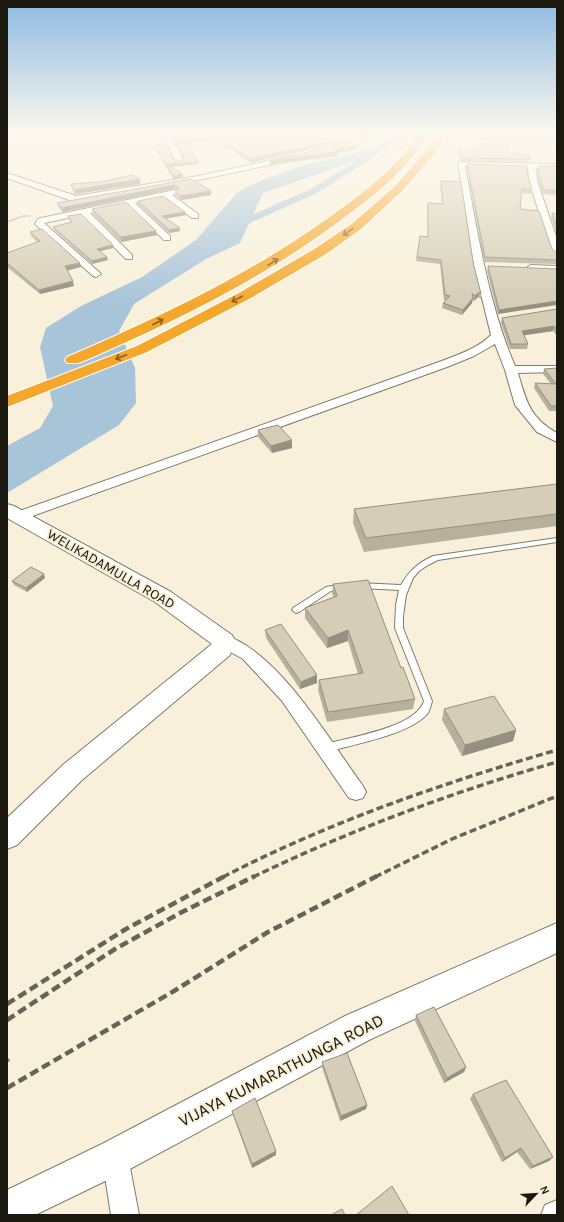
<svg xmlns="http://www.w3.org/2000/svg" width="564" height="1222" viewBox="0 0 564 1222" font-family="Karla,sans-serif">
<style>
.green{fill:#b3cab3}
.water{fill:#a8c4d9}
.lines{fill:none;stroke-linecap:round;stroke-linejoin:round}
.canal{fill:#a8c4d9;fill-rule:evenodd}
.lane-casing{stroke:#827b67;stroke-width:2}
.street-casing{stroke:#827b67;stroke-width:2}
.secondary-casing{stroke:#827b67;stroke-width:2}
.highway-casing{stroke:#fff;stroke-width:2}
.path-far1{stroke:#898374;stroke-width:1.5;stroke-dasharray:1.5 1;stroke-linecap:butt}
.path{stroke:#898374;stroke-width:3.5;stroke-dasharray:4.5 3;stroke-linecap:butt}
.lane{fill:#fff;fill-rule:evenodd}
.street{fill:#fff;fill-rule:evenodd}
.secondary{fill:#fff;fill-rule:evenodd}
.highway{fill:#f5a72b;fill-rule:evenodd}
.rail-far1{stroke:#686356;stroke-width:3.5;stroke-dasharray:7 3.5;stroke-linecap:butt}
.rail{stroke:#686356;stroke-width:4.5;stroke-dasharray:9 4.5;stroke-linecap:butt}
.wall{fill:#b7b09d}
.shaded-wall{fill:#959080}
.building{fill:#d5cdb7;stroke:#959080}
.oneway{stroke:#88601e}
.labels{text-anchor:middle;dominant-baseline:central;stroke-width:4;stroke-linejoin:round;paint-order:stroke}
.street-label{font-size:14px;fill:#1b1810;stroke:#f8f0da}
.near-street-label{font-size:17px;fill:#1b1810;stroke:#f8f0da}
</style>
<rect width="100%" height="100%" fill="#f8f0da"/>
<!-- green -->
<path class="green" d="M478,133H557V141L477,139Z"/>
<!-- water -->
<path class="water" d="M379,147L370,156L263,193L240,243L206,259L134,304L119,331L135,368L136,403L119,425L7,493V446L40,428L53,406L40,347L46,328L81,306L142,277L196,240L236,194L250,185L301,166Z"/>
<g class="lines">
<!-- canal -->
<path class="canal" d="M412,133H451L447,136L398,139L373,158L317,193L232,231L228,232L223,229L224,227L311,189L367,154L393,135Z
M488,133L557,134V140L492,136Z"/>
<!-- lane casing -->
<g class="lane-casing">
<path id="lane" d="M557,538V542L438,560L428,565L419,571L413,578L406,595L403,616V628L432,701C431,705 430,709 428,713C412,734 352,745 326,752L323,751L321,748L323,745C347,737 415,729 424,701L395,628L396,605L399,590L360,588L357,587L356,585L357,583L401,585C409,571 418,563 433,556Z
M343,584L347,587L346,589L331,591L299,612L296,613L292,610L293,608L326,587Z"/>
</g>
<!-- street casing -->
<g class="street-casing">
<path id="street" d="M162,133H169L183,160L182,162H176Z
M344,133H352L364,142L338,151H332V147L354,141Z
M291,156L295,158L294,160L198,180L75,202L7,178V173L76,196L198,176Z
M458,162L557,164V168H536L537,181L557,239V256L552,253L529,181L528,168L465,166C478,234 488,303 515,366H557V372L518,373C526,401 530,418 557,433V442L537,432L515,405L505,370L495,344L474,356L447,367L24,519H14L12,516L14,513L439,362C457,355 477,349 491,335L474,266Z
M175,190L179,192L172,195L198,214V218H192L164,197L135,203L170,236V240H164L127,205L90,213L132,255V259H126L82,215L44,223L99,272L101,274L96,277L93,276L35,224L38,219L41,218Z
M531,265L557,266V272L528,270L526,268Z
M224,635C278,651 330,741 363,786L366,792L363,798L356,800L349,798L282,701L243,659L218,645L216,641L218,637Z
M115,1144L124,1148L128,1157L139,1215H111L102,1157L106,1148Z
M557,1200V1215H541L545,1205Z"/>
</g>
<!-- secondary casing -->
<g class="secondary-casing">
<path id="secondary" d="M7,504L14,506L171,592L232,635L235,641L230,655L82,780L17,845L7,849V818L64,764L212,644L155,602L7,518Z
M557,923V953L369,1040L128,1170L35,1215H7V1190L102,1144L345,1016Z"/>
</g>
<!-- highway casing -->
<g class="highway-casing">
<path id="highway" d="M418,133H428C410,166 382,189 353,211C269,276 175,322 79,363H67L65,360L67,357C165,315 261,269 346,205C373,185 401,163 418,133Z
M436,133H446L438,150L403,190L361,229L326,254L249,299L147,352L7,407V396L137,346L239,293L316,248L353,223L395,186L429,147Z"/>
</g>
<!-- path-far1 -->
<path class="path-far1" d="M7,222L23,216H30"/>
<!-- path -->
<path class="path" d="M7,1061L9,1059"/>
<!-- lane -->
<use href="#lane" class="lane"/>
<!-- street -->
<use href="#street" class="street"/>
<!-- secondary -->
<use href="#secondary" class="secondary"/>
<!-- highway -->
<use href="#highway" class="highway"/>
<!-- rail-far1 -->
<path class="rail-far1" d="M223,877C329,822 443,783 557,750
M253,877C351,830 452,792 557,762
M375,877L452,839L557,796"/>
<!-- rail -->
<path class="rail" d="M7,1004L126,929L225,876
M7,1020L115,949L182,912L255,876
M7,1088L174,991L268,932L377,876"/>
</g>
<!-- wall -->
<path class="wall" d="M171,133H237L239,135L351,140L250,163L229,148L224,149L218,140L189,143L198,162V164L170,167L182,174L183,177L173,179L155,148V145L174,160L182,161L183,158L177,145V144H176Z
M354,133H369V135L359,137Z
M479,144L530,159L529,162L460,161L458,150V148L479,149Z
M556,145L557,146V155L555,149Z
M467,164L528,177L532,189L531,194L521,193L520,209L552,249L557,253V264L484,262L467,168Z
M538,166H557V195L543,194L538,181Z
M191,179L211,191V195L181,200L175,195V192L177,190L175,189L62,212L58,206L57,203Z
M441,181L473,262L481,294V299L478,297L474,301L473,299L472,303L462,315L442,308L443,303L446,300H444L440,264L416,261L420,236L428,237L427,207L428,203H442L440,185Z
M71,184H140L76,194H74Z
M138,201L185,212L186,215L166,219L180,231L169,233L138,204Z
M92,209L156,231L157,235L121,242L93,214Z
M552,213L557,214V235L551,217Z
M68,216L113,245V248L100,251L108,260L92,264L54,230L53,227L71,222L69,219Z
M30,232L80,263L81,267L67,270L74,286L40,294L7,267V253L37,242L31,236Z
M488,266L557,269L498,314L487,271Z
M557,309V336L553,331L524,335L528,344L527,349H510L501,323L502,318Z
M557,368V411H549L534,388L535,383L551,384L543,374L544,369Z
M258,430L292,440V448L272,453L258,437Z
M557,484V526L364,552L353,523L354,509Z
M45,578L27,592L14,585L12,581Z
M333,584L401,668L415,699L413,709L327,722L318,690L319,680L358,674L348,641L327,648L305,618V608L334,597L332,594Z
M265,630L317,683L300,689L266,638Z
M444,709L516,730L513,741L462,756L442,720Z
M416,1015L466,1067L464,1072L444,1083L415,1021Z
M322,1062L367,1105L366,1109L340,1121L322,1067Z
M473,1094L553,1157L549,1161L530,1169L517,1152L502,1162L470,1099Z
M232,1111L276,1151V1155L252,1168L233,1115Z"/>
<!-- shaded-wall -->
<path class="shaded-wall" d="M359,133H369V135L359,137Z
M218,137V140L176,144V140Z
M351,137V140L250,163V159Z
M224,145H229V148L224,149Z
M357,145V149L337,153V156L270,165V161L334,150Z
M198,162V164L168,167L166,164Z
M182,174L183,177L173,179V176Z
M140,179V184L76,194L75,190Z
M174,185L175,189L62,212V208Z
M211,191V195L181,200V196Z
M185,212L186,215L162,219V216Z
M180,228V231L169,233V230Z
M156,231L157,235L121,242V237Z
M113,245V248L97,252V249Z
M107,257L108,260L92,264V261Z
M80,263L81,267L66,271L65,266Z
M73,281L74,286L40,294L39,290Z
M479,292L478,297L474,301L475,296Z
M473,298L472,303L462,315L463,310Z
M557,301V305L498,314L499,310Z
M554,326L553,331L520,336L522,331Z
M292,440V448L272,453L271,446Z
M44,574L45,578L27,592L26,588Z
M348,630V641L327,648L328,638Z
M317,675V683L300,689L301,682Z
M516,730L513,741L462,756L465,745Z
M466,1067L464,1072L444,1083L447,1078Z
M367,1105L366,1109L340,1121L341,1116Z
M521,1148L517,1152L502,1162L505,1158Z
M276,1151V1155L252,1168V1164Z
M553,1157L549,1161L530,1169L533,1166Z"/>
<!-- building -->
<path class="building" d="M172,133H237L239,135L243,133H346L351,137L250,159L229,145H224L218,137L176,140Z
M188,141L198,162L166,164L182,174L173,176L155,145L167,144L174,160L182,161L184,157L177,143Z
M352,142L357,145L334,150L337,152L270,161Z
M479,144L507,145L510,153L529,154L530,159L461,158L458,148L480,149Z
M467,164L527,166L528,177L532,189H522L520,209L539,211L552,249L557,253V260L485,257Z
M538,166H557V191L544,190L539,177Z
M132,175L140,179L75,190L73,189L71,184L100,182Z
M191,179L211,191L181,196L175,192L180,188L174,185L62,208L57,203Z
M441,181L461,182L473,262L481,294L479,292L475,296L472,293L473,298L463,310L443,303L450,296L445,295L441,260L417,257L420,236L428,237V203L443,204Z
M163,196L185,212L162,216L180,228L169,230L138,201Z
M126,202L156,231L121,237L92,209Z
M552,213L557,214V227Z
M81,214L113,245L97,249L107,257L92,261L53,227L72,222L68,216Z
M42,229L80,263L65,266L73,281L39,290L7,263V253L40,241L30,232Z
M488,266L557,269V301L499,310Z
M557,309V330L554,326L522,331L528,344H511L502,318Z
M557,368V406H551L535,383L556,384L544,369Z
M278,425L292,440L271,446L258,430Z
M557,484V514L366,538L354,509Z
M31,567L44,574L26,588L12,581Z
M368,580L401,668L403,667L415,699L328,712L319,680L363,673L348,630L328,638L305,608L337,596L333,584Z
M281,624L317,675L301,682L265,630Z
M494,696L516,730L465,745L444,709Z
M434,1007L466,1067L447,1078L416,1015Z
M347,1053L367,1105L341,1116L322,1062Z
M506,1080L553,1157L533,1166L521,1148L505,1158L473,1094Z
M255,1098L276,1151L252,1164L232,1111Z
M392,1186L409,1215H356Z
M342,1209L345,1215H331Z"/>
<!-- one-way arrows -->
<defs><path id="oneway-shaft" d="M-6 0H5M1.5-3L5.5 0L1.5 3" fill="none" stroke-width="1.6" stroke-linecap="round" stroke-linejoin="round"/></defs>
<g class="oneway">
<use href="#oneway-shaft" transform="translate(348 232) rotate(146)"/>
<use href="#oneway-shaft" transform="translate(273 262) rotate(-33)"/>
<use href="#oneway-shaft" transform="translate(237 299) rotate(152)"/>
<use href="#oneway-shaft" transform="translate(158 322) rotate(-27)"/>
<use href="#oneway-shaft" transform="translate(121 357) rotate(159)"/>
</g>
<!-- sky -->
<linearGradient id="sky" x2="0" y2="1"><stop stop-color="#8ebae2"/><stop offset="0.44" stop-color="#fcf8ee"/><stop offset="1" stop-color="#fcf8ee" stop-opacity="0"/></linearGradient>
<rect width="564" height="304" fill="url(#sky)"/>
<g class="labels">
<!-- street labels -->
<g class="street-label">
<text transform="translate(111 569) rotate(30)">WELIKADAMULLA ROAD</text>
</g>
<!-- near-street labels -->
<g class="near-street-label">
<text transform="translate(281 1070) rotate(-27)">VIJAYA KUMARATHUNGA ROAD</text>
</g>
</g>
<!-- border -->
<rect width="564" height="1222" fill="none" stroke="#1b1810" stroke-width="16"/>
<!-- north arrow -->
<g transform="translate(536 1194) rotate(65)" stroke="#f8f0da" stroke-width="3" paint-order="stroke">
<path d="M0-3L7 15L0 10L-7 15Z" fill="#1b1810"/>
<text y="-6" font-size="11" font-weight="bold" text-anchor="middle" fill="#1b1810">N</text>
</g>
</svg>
